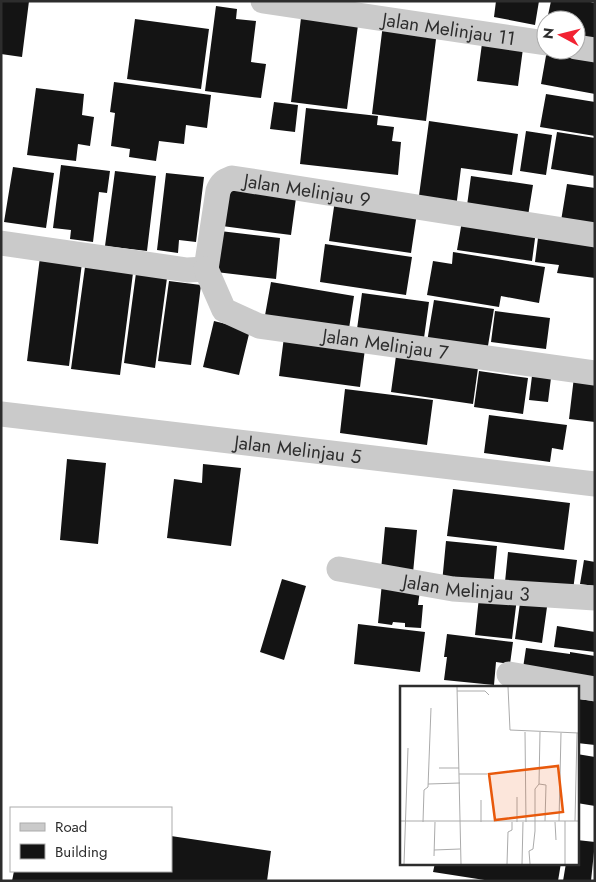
<svg xmlns="http://www.w3.org/2000/svg" width="596" height="882" viewBox="0 0 596 882" font-family="Jost,sans-serif">
<style>
.building{fill:#141414}
.lines{fill:none;stroke-linecap:round;stroke-linejoin:round}
.minor{stroke:#cacaca;stroke-width:25}
.labels{text-anchor:middle;dominant-baseline:central;stroke-width:5;stroke-linejoin:round;paint-order:stroke}
.street-label{font-size:19px;fill:#2d2d2d;stroke:#fff}
.inset-road{fill:none;stroke:#ababab;stroke-width:1}
.view{fill:#e8590c;fill-opacity:0.15;stroke:#e8590c;stroke-width:2.5}
.inset-edge{fill:none;stroke:#2d2d2d;stroke-width:2.5}
</style>
<rect width="100%" height="100%" fill="#fff"/>
<!-- building -->
<path class="building" d="M1,1H29L22,57L1,54Z
M496,1H539L535,25L494,17Z
M551,1H586L595,3V40L576,35V20H547Z
M216,6L237,9L236,19L256,21L251,62L266,64L261,98L205,91Z
M301,18L358,25L347,109L291,102Z
M135,19L209,29L201,89L127,79Z
M383,24L437,31L426,121L372,114Z
M483,36L524,41L518,86L477,81Z
M547,50H576L595,52V94L541,84Z
M114,82L211,95L207,128L186,125L184,144L159,141L156,161L129,157L130,149L111,146L115,113L110,112Z
M36,88L84,94L82,115L94,117L90,146L78,144L76,161L27,155Z
M546,94L595,102V136L540,127Z
M274,102L298,105L295,132L270,129Z
M306,108L378,116L377,125L394,127L392,141L401,142L398,175L300,164Z
M429,121L518,134L512,175L461,168L456,208L418,203Z
M526,131L552,135L546,175L520,171Z
M557,132L595,138V176L551,169Z
M61,165L110,171L107,193L99,192L93,242L70,239L71,230L53,228Z
M13,167L54,173L46,228L4,222Z
M115,171L156,176L147,251L105,246Z
M166,173L204,177L196,242L179,240L178,253L157,250Z
M471,176L533,185L527,222L466,213Z
M567,184L595,188V226L561,221Z
M226,189L296,198L291,235L222,226Z
M335,200L417,213L411,253L329,241Z
M462,221L536,231L532,261L457,250Z
M539,230L595,239V278L557,273L559,265L535,262Z
M220,231L280,238L276,279L216,272Z
M325,244L412,257L406,295L320,282Z
M453,252L545,267L539,303L501,296L499,307L427,295L433,261L452,264Z
M40,257L82,263L69,366L27,361Z
M85,267L133,273L120,375L71,369Z
M136,273L167,278L155,368L124,363Z
M169,281L201,285L191,365L158,361Z
M271,282L354,296L348,335L264,321Z
M362,293L429,302L424,338L357,329Z
M434,300L494,309L486,358L426,348Z
M495,311L550,318L546,349L491,342Z
M214,321L250,330L239,375L203,367Z
M284,337L365,349L360,387L279,376Z
M396,356L478,368L473,404L391,392Z
M479,371L528,378L523,414L474,407Z
M532,376L551,378L548,402L529,400Z
M574,377L595,379V422L569,419Z
M345,389L433,400L427,445L340,433Z
M489,415L567,425L563,450L552,448L550,462L484,453Z
M67,459L106,463L98,544L60,540Z
M203,464L241,468L231,546L167,538L174,479L202,483Z
M453,489L570,503L564,550L447,536Z
M385,527L417,530L413,573L381,570Z
M446,541L497,546L493,588L442,583Z
M508,552L577,560L573,590L505,582Z
M584,560L595,562V586L580,584Z
M282,579L306,586L284,660L260,652Z
M382,583L420,590L418,605H423L421,628L405,627V623L393,622L392,625L378,623Z
M479,597L517,598L512,639L475,635Z
M520,603L547,607L542,643L515,639Z
M358,624L425,632L420,672L354,664Z
M557,626L595,632V652L554,647Z
M447,634L513,642L510,664L496,662L494,685L444,680L447,657H444Z
M526,648L570,654V652L595,656V684L523,668Z
M577,699L595,701V745L577,743Z
M577,754L595,757V806L577,803Z
M171,836L271,851L267,881H12L14,871H171Z
M577,840L595,842L591,881H563L566,863H577Z
M435,863H561L558,881H491L433,872Z"/>
<g class="lines">
<!-- minor -->
<g class="minor">
<path id="s1" d="M263,1L546,43"/>
<path d="M576,47L595,50"/>
<path d="M1,243L187,270L206,269"/>
<path id="s2" d="M206,269L218,191C221,183 224,181 232,178L595,235"/>
<path id="s3" d="M206,269L224,310L259,326L595,373"/>
<path id="s4" d="M1,414L595,484"/>
<path id="s5" d="M339,569L453,589L595,598"/>
<path d="M509,674L595,689"/>
</g>
</g>
<g class="labels">
<!-- street labels -->
<g class="street-label">
<text stroke="none"><textPath href="#s1" startOffset="188">Jalan Melinjau 11</textPath></text>
<text stroke="none"><textPath href="#s2" startOffset="175">Jalan Melinjau 9</textPath></text>
<text stroke="none"><textPath href="#s3" startOffset="211">Jalan Melinjau 7</textPath></text>
<text stroke="none"><textPath href="#s4" startOffset="299">Jalan Melinjau 5</textPath></text>
<text stroke="none"><textPath href="#s5" startOffset="129">Jalan Melinjau 3</textPath></text>
</g>
</g>
<!-- overview -->
<g transform="translate(400 686)">
<rect width="179" height="179" fill="#fff"/>
<path class="inset-road" d="M57,1L61,178M108,1L110,44L179,47M57,5H85L89,9M125,46L126,136M39,82H59M59,88H87M28,98L60,97M139,98L140,46M139,98L146,99L145,135M117,111V136M0,135H179M159,135L161,47M165,135V178M175,135L177,47M23,136L24,104L28,101L31,22M81,136V114M155,136L156,154M34,164L60,163M34,170L35,136M4,178L8,62M107,178L108,146L112,144V136M122,178L123,136M130,178L129,165L133,163L135,145V103L139,98"/>
<path class="view" d="M158,80L163,126L95,134L89,88Z"/>
<rect width="179" height="179" class="inset-edge"/>
</g>
<!-- border -->
<rect width="596" height="882" fill="none" stroke="#2d2d2d" stroke-width="5"/>
<!-- legend -->
<rect x="10" y="807" width="162" height="65" fill="#ffffff" stroke="#ababab"/>
<rect x="20" y="823" width="25" height="8" fill="#cacaca" stroke="#ababab"/>
<text x="55" y="832" font-size="15" fill="#2d2d2d">Road</text>
<rect x="20" y="844" width="25" height="15" fill="#141414" stroke="#ababab"/>
<text x="55" y="857" font-size="15" fill="#2d2d2d">Building</text>
<!-- north arrow -->
<g transform="translate(561 35) rotate(277)"><circle r="24" fill="#ffffff" stroke="#ababab"/>
<path d="M0-4L9 19L0 12L-9 19Z" fill="#f22232"/>
<text y="-8" font-size="14" font-weight="bold" text-anchor="middle" fill="#2d2d2d">N</text>
</g>
</svg>
